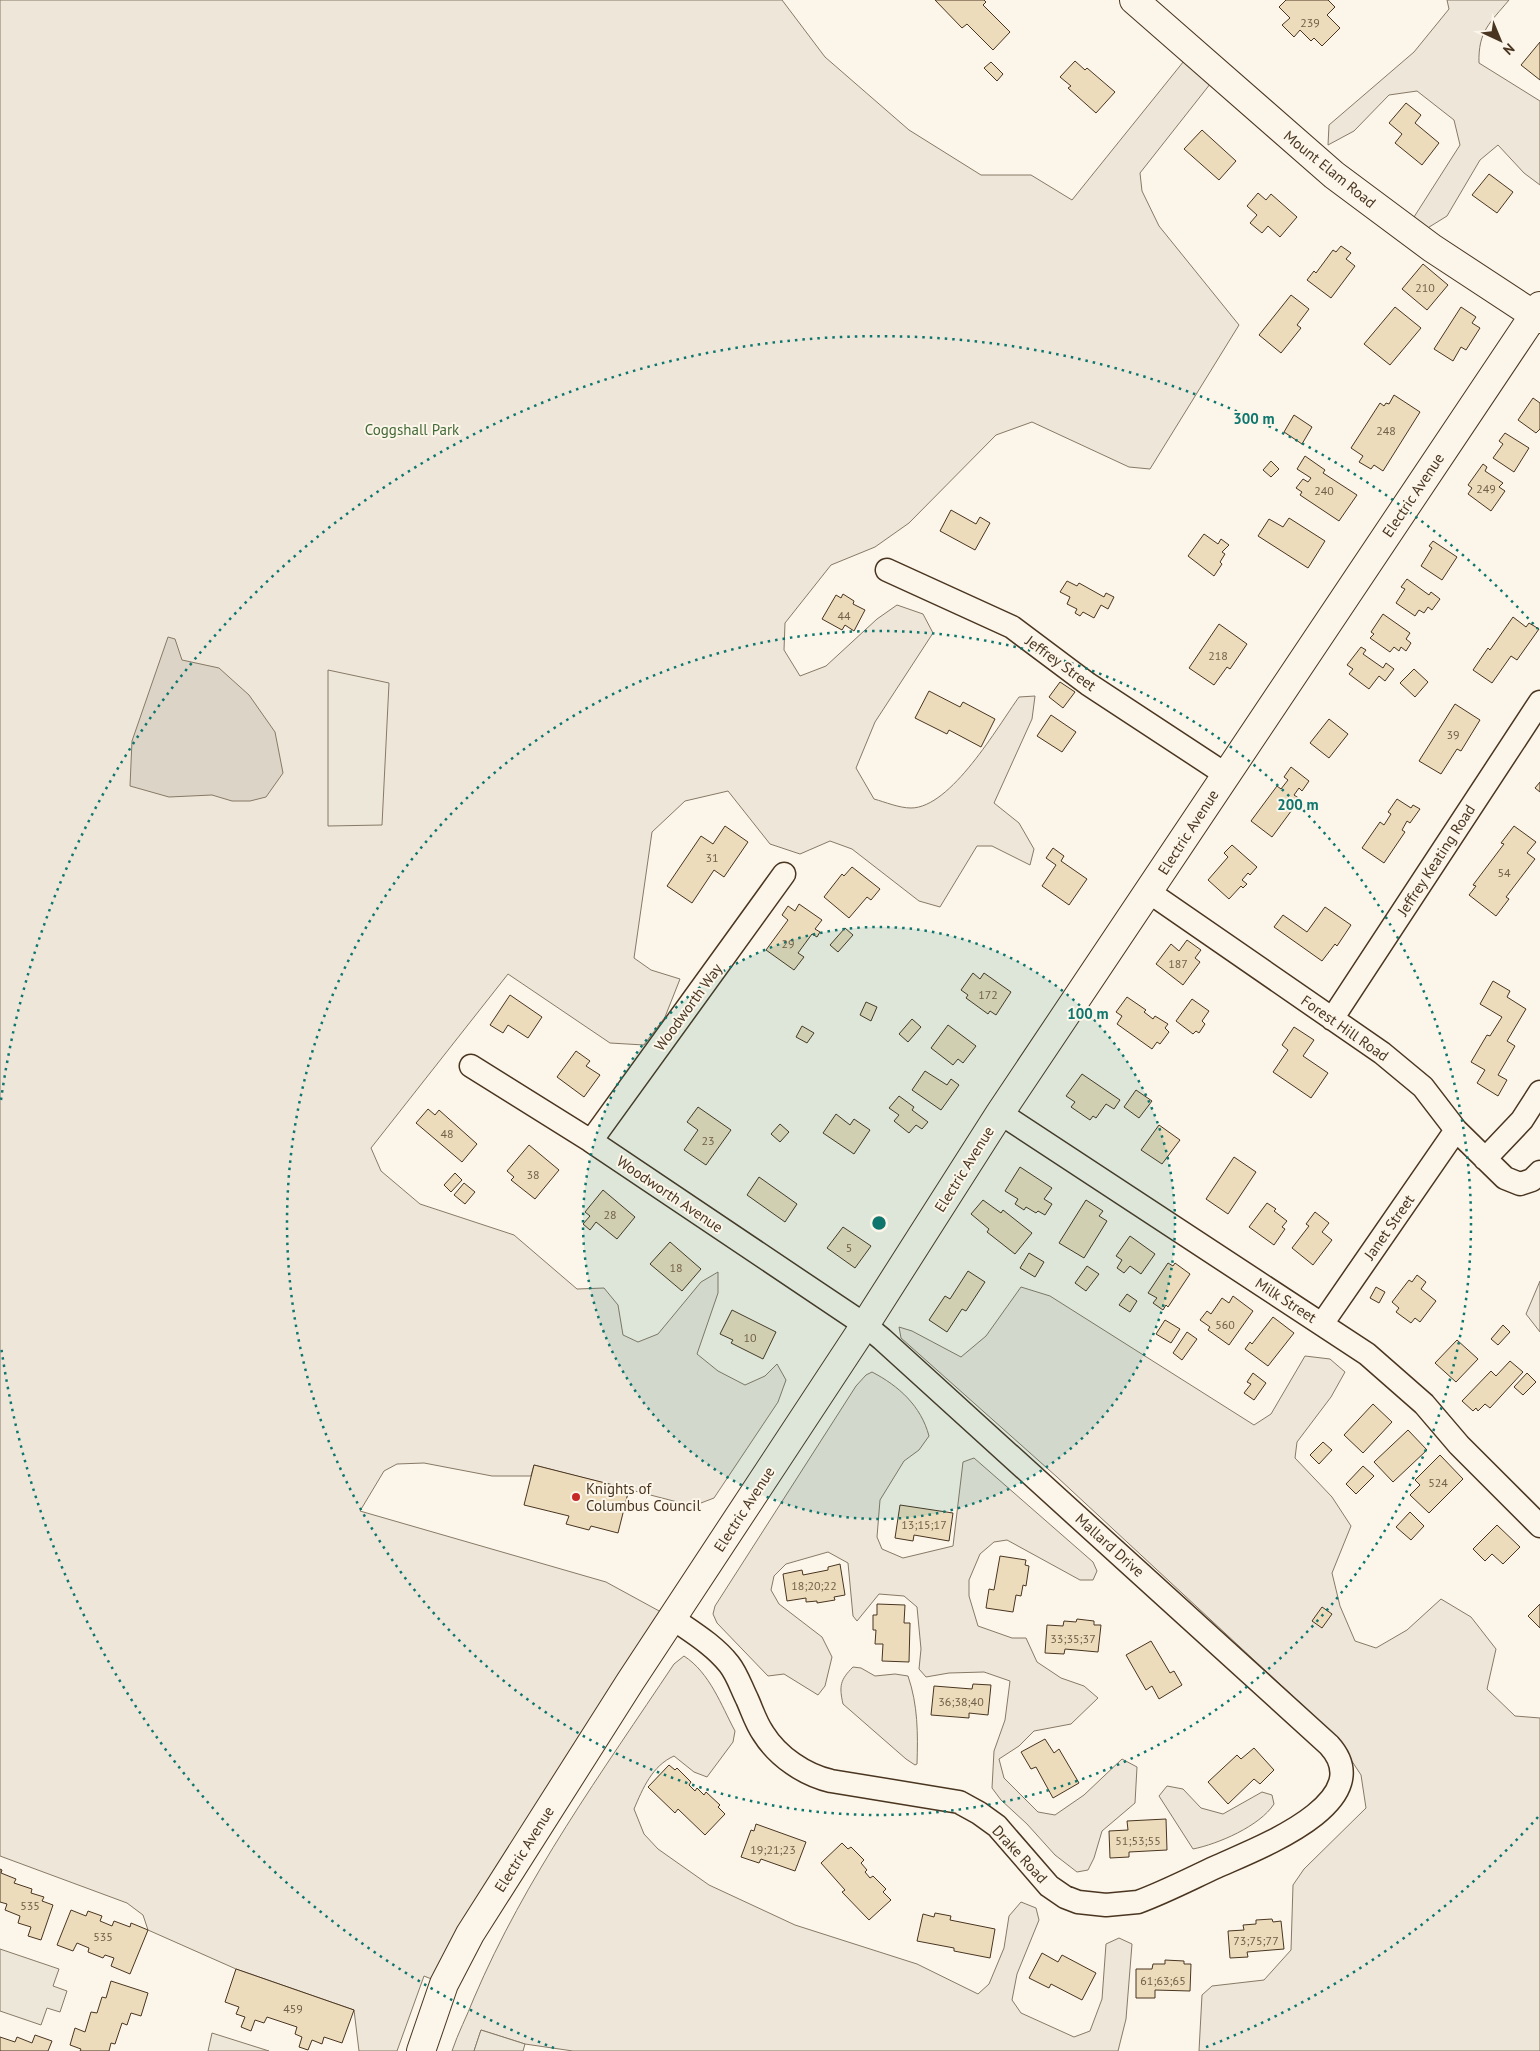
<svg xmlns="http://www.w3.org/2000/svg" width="1540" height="2051" viewBox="0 0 1540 2051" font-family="'PT Sans',sans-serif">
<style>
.green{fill:#ede6d9;stroke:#887966}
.parking{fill:#ede7d9;stroke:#887966}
.water{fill:#dcd4c6;stroke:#887966}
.building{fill:#ecdcbc;stroke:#4a3520}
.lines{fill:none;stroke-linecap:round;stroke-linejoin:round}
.minor-casing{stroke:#4a3520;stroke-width:25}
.major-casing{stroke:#4a3520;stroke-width:30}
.minor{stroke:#fbf6e9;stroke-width:22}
.major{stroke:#fbf6e9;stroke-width:28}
.ring{fill:none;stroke:#0f766e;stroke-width:2.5;stroke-dasharray:2.5 5}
.poi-dot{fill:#c62828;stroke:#fbf6e9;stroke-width:2}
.labels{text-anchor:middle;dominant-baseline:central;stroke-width:4;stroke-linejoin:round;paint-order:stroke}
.number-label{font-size:12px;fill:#725f47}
.street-label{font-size:15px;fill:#4a3520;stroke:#fbf6e9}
.park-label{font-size:15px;fill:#436837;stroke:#fbf6e9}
.poi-label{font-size:15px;fill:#4a3520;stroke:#fbf6e9;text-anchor:start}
.centre{fill:#0f766e;stroke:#fbf6e9;stroke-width:2.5}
.ring-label{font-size:15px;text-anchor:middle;font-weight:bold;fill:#0f766e;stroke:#fbf6e9;stroke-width:4;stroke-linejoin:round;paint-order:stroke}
</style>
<rect width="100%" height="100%" fill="#fbf6e9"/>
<!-- green -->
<path class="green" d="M0,0H782L825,57L909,130L981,175H1031L1072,200L1192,51L1218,74L1140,173L1142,191L1159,226L1239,325L1150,469L1129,467L1032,422L996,435L909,523L875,547L831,565L785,623L784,650L800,676L826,666L877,619L897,605L923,614L933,633L875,722L856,768L874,799C885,802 899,808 911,808C951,808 998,726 1019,697L1035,696L1032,719L994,803L1019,823L1034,849L1030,865L992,846H977L940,907L919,901L852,849L830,841L800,854L770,844L728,791L685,801L652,832L634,958L651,970L680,979L665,1017L644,1045L610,1043L508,974L371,1148L381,1171L420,1204L514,1235L577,1289L604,1288L618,1305L623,1335L638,1342L658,1334L701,1282L718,1272V1293L697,1354L718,1371L745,1385L765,1376L777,1364L786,1380L778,1402L714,1498L693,1506L534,1465L531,1476H492L424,1463L397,1464L384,1471L360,1511L606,1582L672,1618L444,1984L424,1976L397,2051H359L354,2010L236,1969L148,1930L143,1915L127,1903L0,1856Z
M1447,0H1509C1490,23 1478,31 1479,63L1540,101V185L1524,173L1498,145L1480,160L1447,216L1426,229L1414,217L1460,145L1454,120L1417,91L1389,95L1354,131L1328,145L1329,125L1414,52L1449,9Z
M1540,1281V1332L1526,1314Z
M1021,1287L1050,1296L1254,1425L1271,1414L1305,1356L1330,1359L1345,1372L1331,1397L1297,1442L1295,1458L1332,1497L1351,1526L1332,1573L1340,1606L1355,1641L1376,1648L1407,1630L1441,1599L1471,1617L1496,1649L1487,1689L1515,1716L1540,1718V2051H1199L1202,1995L1212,1986L1264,1980L1291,1950L1293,1885L1304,1869L1366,1808L1361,1775L1338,1740L1310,1712L1057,1477L901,1338L899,1327L912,1331L961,1357L986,1336Z
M872,1372C899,1386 921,1406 929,1436L919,1450L904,1461L880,1500L877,1537L882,1549L903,1558L953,1546L963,1462L974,1458L1093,1562L1097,1571L1093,1580H1080L1007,1540L994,1542L980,1554L969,1580V1596L978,1626L1012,1638H1026L1037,1662L1061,1678L1084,1686L1098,1698L1071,1724L1034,1731L1019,1746L999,1759L1004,1778L1038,1812L1055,1815L1084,1795L1122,1759L1137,1767L1135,1803L1102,1831L1094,1858L1088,1870L1077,1872L1055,1855L1027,1824L1001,1800L992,1788L994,1751L1005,1720L1010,1681L984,1672L949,1673L926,1677L919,1669L921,1649L917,1607L904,1596L879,1594L857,1621L853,1616L848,1563L828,1552L786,1564L774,1576L771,1590L779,1604L822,1637L832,1657L825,1686L818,1695L784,1674L768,1676L717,1623L713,1614L715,1606L856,1386L866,1375Z
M684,1656C710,1673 721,1705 735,1731L733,1742L707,1777L694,1772L674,1756C652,1766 643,1788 634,1809L644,1834L658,1849L709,1885L795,1925L917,1964L978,1994L989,1984L1004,1948L1009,1916L1021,1902L1036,1908L1039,1920L1017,1974L1012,2000L1021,2013L1074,2037L1090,2031L1102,1999L1106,1944L1119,1938L1132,1944L1126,2019L1118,2051H573L525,2044L481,2030L474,2051H452C458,2033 467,2016 474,1998C525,1878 602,1772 674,1664Z
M853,1667L861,1668L875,1676L895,1674L908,1676C918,1705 918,1734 917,1764L915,1765L906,1759L843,1704C839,1686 840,1680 853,1667Z
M1167,1786L1183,1789L1201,1808L1223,1814L1262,1792L1272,1795L1274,1804C1260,1826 1218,1844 1193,1849L1159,1796Z"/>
<!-- parking -->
<path class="parking" d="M328,670L389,683L382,825L328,826Z
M0,1949L59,1969L53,1986L67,1991L60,2012L47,2008L41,2025L0,2011Z
M481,2030L525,2044L523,2051H474Z
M212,2033L269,2051H208Z"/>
<!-- water -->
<path class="water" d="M168,637L175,639L182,660L219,668L249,695L275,732L283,773L266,797L250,801H232L212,795L169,797L130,786L132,741Z"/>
<!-- building -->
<path class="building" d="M935,0H984L986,2L983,5L1010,32L993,50L967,24L962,28Z
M1286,0H1328L1335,7L1327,15L1340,28L1322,46L1314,38L1311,41L1300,30L1294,37L1282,25L1290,18L1279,7Z
M1540,42V80L1521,65Z
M1075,61L1085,70L1087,68L1115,92L1096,113L1068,88L1071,86L1060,77Z
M991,62L1003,74L997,81L984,68Z
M1406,103L1421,115L1415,123L1439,143L1422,165L1395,143L1402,134L1389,123Z
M1202,130L1236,161L1219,180L1184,149Z
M1489,174L1513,192L1497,213L1472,195Z
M1258,193L1266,200L1271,194L1297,217L1280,237L1268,226L1262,233L1250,223L1257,215L1247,206Z
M1341,246L1351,253L1346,259L1355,266L1331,298L1307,280L1314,271L1316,273L1333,250L1336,252Z
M1423,264L1448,285L1427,310L1402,289Z
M1291,295L1309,309L1297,325L1301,328L1281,353L1259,335Z
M1395,307L1421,328L1390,365L1364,344Z
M1461,307L1476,317L1472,323L1480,328L1466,350L1461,347L1453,361L1434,349Z
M1394,395L1420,412L1383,471L1374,465L1371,469L1359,462L1363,456L1351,448L1380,403L1384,406L1386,403L1389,404Z
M1533,398L1540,403V429L1536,433L1518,420Z
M1294,415L1312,427L1302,444L1284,432Z
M1505,433L1529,448L1514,472L1493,458L1503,444L1499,441Z
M1305,456L1325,470L1323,473L1357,495L1339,521L1300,495L1302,492L1296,488L1303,479L1308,482L1311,478L1297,469Z
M1271,461L1279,469L1271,477L1263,470Z
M1483,464L1487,467L1485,471L1503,483L1499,487L1505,491L1491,511L1468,494L1472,488L1468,485Z
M951,510L976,524L980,517L990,523L975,550L940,531Z
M1289,518L1325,541L1308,568L1258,536L1269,519L1283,527Z
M1204,534L1218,544L1221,539L1229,545L1222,552L1225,554L1220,562L1222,564L1214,576L1188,556Z
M1433,541L1457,557L1442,580L1421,566L1432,548L1429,546Z
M1407,579L1429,595L1431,592L1440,599L1432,610L1428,607L1424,613L1419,610L1415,616L1396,603L1405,589L1401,587Z
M1067,581L1077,586L1079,583L1104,597L1106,593L1114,597L1108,609L1101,605L1094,618L1083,612L1080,616L1075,613L1077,609L1067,604L1070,597L1060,592Z
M843,594L854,601L853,604L865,610L854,631L845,625L842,630L822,619L836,595L841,598Z
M1383,614L1410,633L1406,639L1411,643L1406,651L1401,647L1399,651L1394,647L1390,652L1370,638L1374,634L1371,632Z
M1513,617L1526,627L1529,623L1539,629L1517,660L1511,656L1492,683L1473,670L1488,648L1490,650Z
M1219,624L1247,644L1230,669L1227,667L1214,685L1189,668Z
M1361,647L1366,650L1363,654L1383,668L1386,663L1394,669L1385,681L1379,676L1369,689L1349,674L1353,669L1347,665Z
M1414,669L1428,682L1415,697L1400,683Z
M1060,682L1075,692L1063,708L1049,697Z
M929,691L960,707L963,702L995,719L981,747L949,730L947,734L915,718Z
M1455,704L1480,720L1461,751L1457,749L1441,774L1419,761Z
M1051,715L1076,732L1062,752L1037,736Z
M1329,719L1348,734L1329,758L1310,743Z
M1291,767L1309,781L1302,791L1299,788L1294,795L1300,799L1272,837L1251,821L1277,786L1281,789L1288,780L1284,777Z
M1540,782V792L1535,788Z
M1397,799L1411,808L1413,805L1420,809L1410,823L1407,821L1402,830L1405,832L1384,863L1362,848L1380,822L1384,825L1391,814L1388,812Z
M725,826L748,842L724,877L714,870L692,903L667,886L701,836L713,844Z
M1514,826L1536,842L1527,853L1535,859L1506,897L1509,899L1496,916L1469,895L1476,886L1473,885L1504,844L1501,843Z
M1232,845L1257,867L1250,875L1248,873L1242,880L1247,884L1243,888L1241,886L1229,899L1208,880L1228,857L1224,853Z
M1053,848L1064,856L1061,861L1087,879L1069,905L1042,886L1056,865L1046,858Z
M852,867L880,889L871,900L867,897L849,918L824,897L842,874L844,876Z
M799,904L822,920L815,929L820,932L817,937L812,934L798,953L804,957L794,970L766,950L788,920L782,915L788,906L795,911Z
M1325,907L1351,925L1337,946L1335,944L1322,961L1274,927L1283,915L1307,932Z
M845,928L853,935L838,952L830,945Z
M1187,940L1201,950L1195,958L1200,962L1183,985L1156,964L1171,944L1179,951Z
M973,973L980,979L984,973L1011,992L996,1015L990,1011L988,1014L966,998L968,995L961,990Z
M1493,981L1510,991L1507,997L1526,1009L1507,1041L1515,1046L1498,1075L1507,1080L1498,1096L1477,1083L1485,1070L1471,1062L1487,1035L1490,1036L1502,1017L1480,1004Z
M510,995L542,1017L528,1038L508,1025L503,1033L490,1025Z
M1127,997L1146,1010L1144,1012L1153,1019L1155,1016L1168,1024L1165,1028L1169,1032L1160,1044L1157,1042L1152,1049L1117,1024L1122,1016L1116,1012Z
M1192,999L1209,1011L1202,1021L1205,1024L1199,1033L1196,1031L1193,1034L1176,1021Z
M866,1002L877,1007L871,1021L860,1015Z
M912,1019L921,1027L908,1042L899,1034Z
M948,1025L976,1046L963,1063L958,1059L953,1065L931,1048Z
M802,1026L814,1033L807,1043L796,1037Z
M1294,1027L1314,1040L1303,1056L1328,1073L1311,1098L1273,1072L1288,1050L1282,1045Z
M576,1051L590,1061L586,1066L600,1075L584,1097L557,1077Z
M925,1071L947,1085L951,1079L959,1085L941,1110L912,1090Z
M1082,1074L1120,1100L1114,1109L1106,1104L1096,1118L1093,1116L1090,1120L1071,1107L1075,1102L1066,1096Z
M1136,1090L1152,1101L1139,1118L1124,1107Z
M899,1096L914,1107L912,1110L928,1122L922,1129L916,1125L909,1133L894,1121L899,1115L889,1108Z
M698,1107L731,1130L706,1165L684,1150L698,1130L687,1122Z
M428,1109L435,1115L439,1110L477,1144L462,1162L416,1123Z
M836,1114L850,1125L854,1119L870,1130L854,1154L823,1133Z
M780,1124L789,1132L780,1142L771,1134Z
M1159,1125L1180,1140L1162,1164L1141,1150Z
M529,1145L559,1170L535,1199L511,1180L514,1177L507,1171Z
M1234,1157L1256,1172L1228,1214L1206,1199Z
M1020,1167L1052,1188L1044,1199L1052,1204L1045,1215L1038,1211L1036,1213L1026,1207L1024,1210L1015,1204L1018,1199L1005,1191Z
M455,1173L462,1180L451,1192L444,1185Z
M759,1177L797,1204L785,1222L747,1195Z
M464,1183L475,1192L465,1204L454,1195Z
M603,1190L635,1217L617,1239L596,1222L590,1230L583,1224L590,1216L585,1212Z
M983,1200L1001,1213L1003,1210L1032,1233L1015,1254L987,1232L989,1229L971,1214Z
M1086,1200L1103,1211L1099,1216L1107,1221L1084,1258L1059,1243Z
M1267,1203L1276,1209L1274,1211L1287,1221L1282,1227L1285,1229L1274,1245L1249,1227Z
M1315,1212L1329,1223L1322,1232L1332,1240L1313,1265L1292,1248L1309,1226L1306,1224Z
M843,1227L871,1246L855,1268L827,1248Z
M1130,1236L1155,1254L1141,1274L1130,1266L1124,1273L1117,1268L1122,1260L1116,1256Z
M670,1242L701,1269L682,1291L650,1264Z
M1029,1253L1044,1262L1035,1277L1020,1268Z
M1168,1263L1173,1266L1175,1263L1190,1274L1168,1307L1166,1305L1163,1310L1153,1303L1157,1298L1148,1293Z
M1087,1266L1099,1274L1086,1291L1075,1283Z
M968,1271L985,1282L966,1311L962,1309L947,1332L929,1320L945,1296L950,1299Z
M1417,1275L1426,1282L1421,1289L1436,1301L1420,1322L1415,1318L1411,1323L1396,1312L1399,1308L1392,1302L1409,1280L1412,1282Z
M1376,1287L1385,1292L1379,1303L1370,1298Z
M1127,1294L1137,1301L1130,1312L1119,1305Z
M1233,1296L1253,1311L1229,1345L1208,1330L1210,1327L1200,1320L1207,1311L1211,1314L1222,1298L1229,1303Z
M732,1310L776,1332L763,1359L731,1343L733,1340L720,1334Z
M1273,1317L1294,1333L1268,1366L1245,1349L1250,1342L1252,1344Z
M1165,1320L1180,1329L1171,1343L1156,1334Z
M1503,1325L1510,1332L1498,1345L1491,1339Z
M1187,1332L1197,1339L1182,1360L1173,1353Z
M1457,1340L1478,1359L1456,1382L1435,1363Z
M1510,1361L1523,1372L1490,1408L1485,1404L1478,1411L1476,1408L1473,1411L1462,1401L1491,1371L1496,1376Z
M1253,1373L1266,1383L1254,1400L1244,1393L1251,1384L1247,1382Z
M1527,1373L1536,1382L1523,1395L1514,1387Z
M1373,1404L1392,1422L1363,1453L1344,1435Z
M1408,1430L1427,1450L1393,1482L1374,1462Z
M1323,1442L1332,1450L1319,1464L1310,1455Z
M1440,1455L1463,1479L1429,1513L1410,1495L1420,1485L1415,1480Z
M534,1465L629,1489L618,1533L591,1526L589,1530L566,1524L569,1516L524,1505Z
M1363,1466L1374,1476L1356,1494L1346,1484Z
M900,1505L953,1513L949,1541L914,1535L913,1541L895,1538Z
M1410,1512L1424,1526L1411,1540L1396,1527Z
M1497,1525L1520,1547L1503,1564L1492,1554L1485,1561L1473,1549Z
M1000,1556L1026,1560L1025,1565L1029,1566L1026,1586L1023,1585L1021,1596L1016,1595L1013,1612L986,1608L989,1589L994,1590Z
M840,1564L845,1595L834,1597L835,1600L817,1603V1601L806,1602V1598L787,1601L783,1574L802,1570L803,1575L828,1570V1567Z
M877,1604L905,1605L904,1623H910L909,1662L882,1661L883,1644H875L876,1630H873V1615H877Z
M1540,1604V1628L1528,1616Z
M1322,1607L1332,1614L1322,1628L1312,1621Z
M1077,1619L1094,1621V1625H1101L1098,1652L1065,1649L1064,1654L1045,1653L1047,1625L1063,1626L1064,1621L1076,1622Z
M1151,1641L1170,1673L1174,1671L1182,1685L1159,1699L1152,1686L1146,1690L1126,1655Z
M973,1684L991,1685L988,1715L969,1713V1718L931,1715L934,1686L972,1689Z
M1045,1739L1054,1753L1059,1749L1079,1783L1053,1798L1036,1767L1031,1769L1021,1752Z
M1254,1748L1274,1770L1260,1784L1254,1779L1228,1804L1208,1782L1237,1755L1241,1759Z
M669,1765L675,1770L677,1768L691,1782L689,1785L695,1791L697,1788L704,1795L706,1792L720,1805L718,1807L725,1814L705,1835L678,1809L675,1813L648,1787Z
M1166,1819L1167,1850L1129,1852V1857L1110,1858L1109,1831L1128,1830L1127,1821Z
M756,1824L806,1842L795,1871L761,1859L759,1863L741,1857L751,1830L754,1831Z
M842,1843L848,1849L851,1847L864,1860L861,1863L867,1870L865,1872L870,1878L873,1876L886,1889L883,1892L891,1900L869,1920L842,1892L845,1890L821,1863Z
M0,1869L2,1870L1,1873L16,1879L14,1883L32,1889L31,1893L44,1897L42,1901L53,1905L41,1940L28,1936L31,1927L18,1923L20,1916L5,1910L7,1904L0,1902Z
M71,1910L86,1916L88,1911L102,1916L100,1921L112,1926L114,1921L130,1927L131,1923L148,1930L130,1974L111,1966L114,1958L105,1955L103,1958L88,1952L89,1948L77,1943L73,1951L57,1945Z
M935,1913L951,1916L950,1920L995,1929L990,1958L954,1951V1948L917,1941L923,1914L934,1917Z
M1272,1919L1273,1922L1281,1921L1284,1949L1247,1952L1248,1957L1230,1958L1228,1931L1244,1930L1243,1925L1256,1924V1920Z
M1042,1953L1058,1962L1062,1955L1096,1973L1082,2000L1051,1984L1049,1988L1029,1978Z
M1165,1960L1184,1961V1964H1191L1190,1991L1155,1990V1998H1136V1969H1152L1153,1964H1165Z
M236,1969L354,2010L342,2043L324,2037L322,2044L312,2040L308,2050L299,2047L302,2037L295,2034L297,2027L267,2017L264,2023L255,2020L251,2031L241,2027L245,2017L236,2014L239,2007L225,2002Z
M111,1981L148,1993L141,2016L131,2013L127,2025L122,2023L115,2044L111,2043L109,2051H80L81,2049L70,2045L75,2028L85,2032L91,2012L97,2013L102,1997L106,1998Z
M35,2035L52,2041L48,2051H0V2037L15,2042L17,2037L32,2043Z"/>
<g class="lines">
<!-- minor casing -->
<g class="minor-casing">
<path id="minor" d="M887,570L1012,627L1088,684L1225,774
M1149,892L1382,1053L1423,1087L1456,1130L1505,1178L1520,1184L1532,1180L1540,1172
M1332,1019L1540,702
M471,1066L591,1141L865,1325L882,1339L1329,1745C1382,1803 1253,1850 1216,1867C1190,1879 1165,1892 1138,1902L1106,1905L1078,1902L1065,1897L1049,1886L997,1826L979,1813L959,1802L831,1781C805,1775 778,1757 763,1733C756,1723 752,1710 747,1699C741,1687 737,1674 729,1664C714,1645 692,1632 672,1618
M1000,1113L1367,1354L1424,1404L1459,1445L1540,1526
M591,1141L784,874
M1485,1159L1522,1120L1540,1092
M1322,1324L1456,1130"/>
</g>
<!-- major casing -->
<g class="major-casing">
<path id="major" d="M1134,0L1334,175L1432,248L1540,319
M421,2051L444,1984L470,1934L630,1682L865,1325L1000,1113L1540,306"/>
</g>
<!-- minor -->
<use href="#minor" class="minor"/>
<!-- major -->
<use href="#major" class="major"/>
</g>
<!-- distance rings -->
<circle cx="879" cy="1223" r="296" fill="#0f766e" fill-opacity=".12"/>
<g class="ring">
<circle cx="879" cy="1223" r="296"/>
<circle cx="879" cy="1223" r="592"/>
<path d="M1538 1817A887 887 0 0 1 1204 2048M554 2048A887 887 0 0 1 1 1346M1 1100A887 887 0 0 1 1538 629"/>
</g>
<!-- markers -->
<circle class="poi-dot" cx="576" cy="1497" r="5"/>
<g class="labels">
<!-- number labels -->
<g class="number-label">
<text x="1310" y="22">239</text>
<text x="1425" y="287">210</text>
<text x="1386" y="430">248</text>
<text x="1486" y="488">249</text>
<text x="1324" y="490">240</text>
<text x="844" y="615">44</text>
<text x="1218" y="655">218</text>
<text x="1453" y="734">39</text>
<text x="712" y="857">31</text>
<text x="1504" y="872">54</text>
<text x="788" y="943">29</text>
<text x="1178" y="963">187</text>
<text x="988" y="994">172</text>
<text x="447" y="1133">48</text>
<text x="708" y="1140">23</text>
<text x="533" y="1174">38</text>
<text x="610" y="1214">28</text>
<text x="849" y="1247">5</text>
<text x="676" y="1267">18</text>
<text x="1225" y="1324">560</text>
<text x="750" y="1337">10</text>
<text x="1438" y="1482">524</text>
<text x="924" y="1524">13;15;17</text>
<text x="814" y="1585">18;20;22</text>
<text x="1073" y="1638">33;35;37</text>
<text x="961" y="1701">36;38;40</text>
<text x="1138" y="1840">51;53;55</text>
<text x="773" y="1849">19;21;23</text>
<text x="30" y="1905">535</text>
<text x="103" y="1936">535</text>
<text x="1256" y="1940">73;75;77</text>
<text x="1163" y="1980">61;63;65</text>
<text x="293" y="2008">459</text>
</g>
<!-- street labels -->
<g class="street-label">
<text transform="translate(1330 169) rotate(39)">Mount Elam Road</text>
<text transform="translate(1413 495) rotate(-56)">Electric Avenue</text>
<text transform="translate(1061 663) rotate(36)">Jeffrey Street</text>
<text transform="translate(1188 832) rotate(-57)">Electric Avenue</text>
<text transform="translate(1436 860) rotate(-57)">Jeffrey Keating Road</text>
<text transform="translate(688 1007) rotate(-54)">Woodworth Way</text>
<text transform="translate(1345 1028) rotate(35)">Forest Hill Road</text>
<text transform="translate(964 1169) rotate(-58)">Electric Avenue</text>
<text transform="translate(670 1194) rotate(34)">Woodworth Avenue</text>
<text transform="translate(1389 1227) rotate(-55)">Janet Street</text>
<text transform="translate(1286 1300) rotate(33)">Milk Street</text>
<text transform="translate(744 1509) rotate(-57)">Electric Avenue</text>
<text transform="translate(1110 1545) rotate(42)">Mallard Drive</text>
<text transform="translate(524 1849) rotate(-58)">Electric Avenue</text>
<text transform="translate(1020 1854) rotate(47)">Drake Road</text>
</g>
<!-- park labels -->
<g class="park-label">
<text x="412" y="429">Coggshall Park</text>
</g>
<!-- poi labels -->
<g class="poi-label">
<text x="586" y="1488">Knights of<tspan x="586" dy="17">Columbus Council</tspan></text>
</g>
</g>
<circle cx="879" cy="1223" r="8" class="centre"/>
<g class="ring-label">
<text x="1254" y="424">300 m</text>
<text x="1298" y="810">200 m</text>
<text x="1088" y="1019">100 m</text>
</g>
<!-- north arrow -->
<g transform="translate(1500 40) rotate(136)" stroke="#fbf6e9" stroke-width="4" paint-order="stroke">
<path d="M0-4L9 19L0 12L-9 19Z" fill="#4a3520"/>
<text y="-8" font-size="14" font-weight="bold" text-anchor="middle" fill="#4a3520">N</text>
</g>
</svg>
